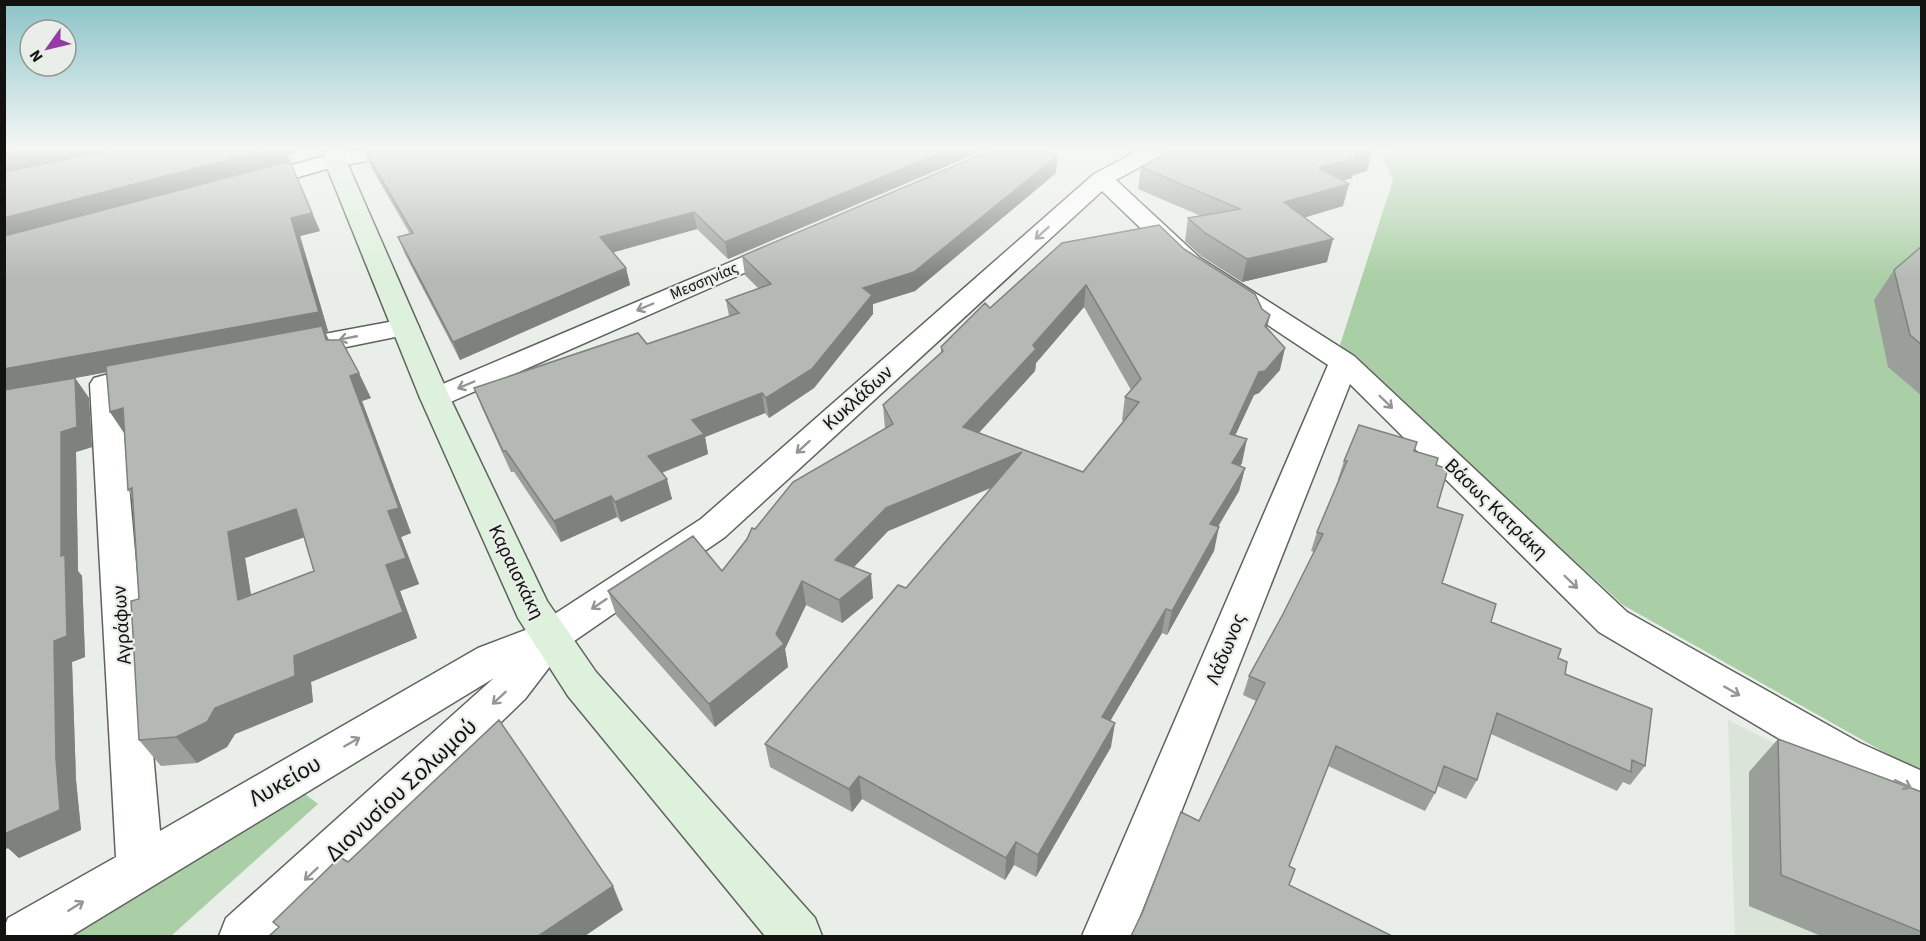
<svg xmlns="http://www.w3.org/2000/svg" width="1926" height="941" viewBox="0 0 1926 941" font-family="'Source Sans 3',sans-serif">
<style>
.built{fill:#dae4d8}
.green{fill:#aacea5}
.lines{fill:none;stroke-linecap:round;stroke-linejoin:round}
.street-casing{stroke:#5f635f;stroke-width:3}
.secondary-casing{stroke:#5f635f;stroke-width:3}
.street{fill:#fff;fill-rule:evenodd}
.secondary{fill:#def1dc;fill-rule:evenodd}
.wall{fill:#9b9f9a;fill-rule:evenodd}
.shaded-wall{fill:#7e827d}
.building{fill:#b4b9b3;stroke:#7e827d;stroke-width:1.5;fill-rule:evenodd}
.oneway{stroke:#949594}
.labels{text-anchor:middle;dominant-baseline:central;stroke-width:4.5;stroke-linejoin:round;paint-order:stroke}
.far-street-label{font-size:16px;fill:#121311;stroke:#e9eee8}
.street-label{font-size:20px;fill:#121311;stroke:#e9eee8}
.near-street-label{font-size:24px;fill:#121311;stroke:#e9eee8}
</style>
<rect width="100%" height="100%" fill="#e9eee8"/>
<!-- built -->
<path class="built" d="M1728,720L1896,804L1921,936H1735Z"/>
<!-- green -->
<path class="green" d="M1397,149H1921V773L1623,605L1340,345L1393,180L1382,155Z
M301,791L318,804L171,936H73Z"/>
<g class="lines">
<!-- street casing -->
<g class="street-casing">
<path id="street" d="M365,149H415L412,154L337,166L250,191L242,189L239,184L242,179L335,153Z
M1141,149H1167L1164,154L1116,180L1200,258L1354,356L1627,612L1860,743L1922,771V812L1830,769L1599,632L1350,384L1132,936H1082L1328,365L1182,268L1102,191L725,537L564,648L525,699L279,936H219L226,918L494,678L71,936H4V928L8,918L116,857L90,384L94,378L105,375L116,378L120,384L160,831L478,648L536,626L701,519L1094,174Z
M785,239L794,241L797,246L794,251L446,404L435,407L424,404L420,398L424,392Z
M405,319L415,321L419,327L415,333L292,358L282,355L278,349L282,343L292,340Z"/>
</g>
<!-- secondary casing -->
<g class="secondary-casing">
<path id="secondary" d="M324,149H345L346,160L450,398L547,601L596,672L815,918L822,936H765L568,696L518,618L420,398L324,160Z"/>
</g>
<!-- street -->
<use href="#street" class="street"/>
<!-- secondary -->
<use href="#secondary" class="secondary"/>
</g>
<!-- wall -->
<path class="wall" d="M4,149L296,153L287,155L320,231L300,236L328,331L325,332L329,340L371,398L362,401L411,533L401,537L419,584L400,591L417,638L311,682L313,702L235,734L227,747L197,763L161,766L139,740V599L132,496L128,490L124,433L110,412L107,372L75,378L89,398L92,447L76,452L78,571L82,576L85,657L72,662L76,780L81,830L19,858L8,848L4,850ZM304,537L314,571L251,595L245,558Z
M373,149H987L728,259L697,229L612,252L626,268L630,285L460,360L405,254L398,237L410,234L371,167L365,151Z
M1057,156L1056,173L915,291L873,304V314L814,388L769,418L765,413L705,437L708,454L662,473L672,499L621,522L617,517L561,542L514,472H511L482,408L474,388L647,344L729,316L726,300L759,289L745,275L742,256Z
M1141,167L1367,171L1353,175L1352,178L1343,181V206L1304,217L1327,262L1242,282L1201,256L1185,241L1188,218L1201,216L1138,189Z
M1062,243L1267,328L1280,370L1259,393L1254,395L1235,436L1242,463L1240,466L1245,468L1239,491L1218,527L1214,551L1167,635L1162,633L1110,721L1111,747L1036,877L1014,865L1005,880L862,799L852,812L770,767L765,744L906,588L991,488L888,531L854,567L873,598L842,623L806,605L785,649L788,667L715,727L616,615L608,591L722,571L755,529L885,429L883,405L941,353V347L990,308ZM1084,307L1131,390L1125,397L1122,420L1124,421L1083,472L979,433L1035,371L1036,363Z
M1922,246V396L1888,367L1874,300L1894,270Z
M1414,451L1436,465L1442,583L1491,622L1558,658L1565,674L1645,766L1630,785L1623,782L1617,791L1491,734L1477,780L1466,799L1437,786L1435,793L1425,811L1328,766L1131,936L1199,821L1256,701L1243,695L1249,676L1283,614L1314,552L1311,551L1317,532L1339,480L1338,479L1344,461Z
M1778,739L1922,792V936H1821L1749,906V772Z"/>
<!-- shaded-wall -->
<path class="shaded-wall" d="M29,149H123L4,173V153Z
M270,149H295L296,153L287,155L320,231L300,236L328,331L325,332L334,351L326,340L324,332L75,378L89,398L92,447L76,452L78,571L82,576L85,657L72,662L76,780L81,830L19,858L8,848L4,850V830L56,759L54,641L61,556L4,391V218Z
M950,149H987L728,259L725,242Z
M1372,150L1367,171L1353,175L1352,178L1314,189L1319,168L1354,155Z
M1057,156L1056,173L915,291L873,304V314L814,388L769,418L766,398L863,288Z
M1349,184L1343,206L1280,225L1284,202Z
M694,212L697,229L604,255L600,237Z
M1333,239L1327,262L1242,282L1247,259Z
M626,268L630,285L460,360L453,342Z
M1086,285L1084,307L1036,363L1035,371L963,450V427L1033,345Z
M1270,315L1265,337V326Z
M1285,348L1280,370L1259,393L1254,395L1225,457L1230,434L1259,372Z
M359,373L371,398L362,401L411,533L401,537L419,584L400,591L417,638L311,682L313,702L235,734L227,747L197,763L176,737L215,708L294,656L386,565L388,511L350,376Z
M762,393L765,413L705,437L708,454L653,476L648,456L692,420Z
M123,408L127,437L110,412Z
M1247,439L1242,463L1227,486L1232,463Z
M1022,452L1021,475L888,531L838,584L835,560L886,508Z
M1245,468L1239,491L1205,548L1210,524Z
M667,479L672,499L621,522L615,502Z
M611,496L617,517L561,542L554,521Z
M296,509L311,535L245,558L256,626L238,600L228,532Z
M1219,527L1214,551L1167,635L1172,611Z
M871,574L873,598L842,623L839,600Z
M802,581L806,605L785,649L788,667L715,727L709,704L776,634Z
M1166,609L1162,633L1099,740L1102,717Z
M1115,723L1111,747L1036,877L1038,855Z
M859,776L862,799L852,812L849,789Z
M1016,842L1014,865L1005,880L1006,858Z
M613,886L623,910L585,936H538Z"/>
<!-- building -->
<path class="building" d="M4,149H29L4,153Z
M117,149H270L4,218V172Z
M372,149H950L725,242L694,212L600,237L626,268L453,342L398,237L413,233L365,151Z
M994,149H1042L1057,156L914,272L863,288L872,295L812,369L766,398L762,393L692,420L704,434L648,456L667,479L615,502L611,496L554,521L506,451H503L474,388L638,333L647,344L739,313L726,300L771,284L742,256Z
M1174,149H1371L1372,150L1354,155L1358,157L1319,168L1349,184L1284,202L1333,239L1247,259L1205,233L1188,218L1240,209L1141,167Z
M290,161L312,213L291,218L319,312L4,369V236Z
M1159,225L1184,249L1255,294L1262,309L1270,315L1265,326L1285,348L1265,371L1259,372L1230,434L1247,439L1232,463L1245,468L1210,524L1219,527L1172,611L1166,609L1102,717L1115,723L1038,855L1016,842L1006,858L859,776L849,789L765,744L898,585L906,588L1022,452L886,508L835,560L871,574L839,600L802,581L776,634L784,644L709,704L608,591L693,536L722,571L747,539L752,528L755,529L793,482L893,424L883,405L943,351L941,347L985,303L990,308L1062,243ZM1086,285L1141,379L1125,397L1139,402L1083,472L963,427L1036,349L1033,345Z
M1922,246V345L1910,335L1894,270Z
M322,326L326,340H341L359,373L350,376L399,508L388,511L406,558L386,565L403,612L294,656L295,676L215,708L207,722L176,737L139,740L131,601L139,599L132,488L128,490L123,408L110,412L106,366ZM296,509L314,571L238,600L228,532Z
M75,378L77,427L61,432V556L65,555L67,636L54,641L56,759L60,810L4,834V390Z
M1359,425L1417,442L1414,451L1438,458L1436,465L1448,469L1437,507L1463,515L1442,583L1496,604L1491,622L1561,649L1558,658L1567,662L1565,674L1652,709L1645,766L1632,760L1631,772L1497,713L1477,780L1444,766L1435,793L1336,746L1289,866L1295,869L1289,885L1392,936H1131L1143,911L1181,812L1199,821L1265,683L1249,676L1283,614L1323,534L1317,532L1347,461H1344Z
M499,720L613,886L538,936H269L279,927L273,922L340,857L348,862Z
M1778,739L1922,792V932L1781,875Z"/>
<!-- one-way arrows -->
<defs><path id="oneway-shaft" d="M-6 0H5M1.5-3L5.5 0L1.5 3" fill="none" stroke-width="1.6" stroke-linecap="round" stroke-linejoin="round" transform="scale(1.5)"/></defs>
<g class="oneway">
<use href="#oneway-shaft" transform="translate(1042 233) rotate(138)"/>
<use href="#oneway-shaft" transform="translate(645 307) rotate(157)"/>
<use href="#oneway-shaft" transform="translate(348 338) rotate(169)"/>
<use href="#oneway-shaft" transform="translate(466 385) rotate(157)"/>
<use href="#oneway-shaft" transform="translate(1386 402) rotate(44)"/>
<use href="#oneway-shaft" transform="translate(803 447) rotate(138)"/>
<use href="#oneway-shaft" transform="translate(1571 582) rotate(44)"/>
<use href="#oneway-shaft" transform="translate(599 604) rotate(146)"/>
<use href="#oneway-shaft" transform="translate(1732 691) rotate(30)"/>
<use href="#oneway-shaft" transform="translate(499 698) rotate(137)"/>
<use href="#oneway-shaft" transform="translate(352 742) rotate(-30)"/>
<use href="#oneway-shaft" transform="translate(1903 784) rotate(25)"/>
<use href="#oneway-shaft" transform="translate(311 874) rotate(137)"/>
<use href="#oneway-shaft" transform="translate(76 906) rotate(-32)"/>
</g>
<!-- sky -->
<linearGradient id="sky" x2="0" y2="1"><stop stop-color="#8bc3c8"/><stop offset="0.53" stop-color="#f5f7f5"/><stop offset="1" stop-color="#f5f7f5" stop-opacity="0"/></linearGradient>
<rect width="1926" height="280" fill="url(#sky)"/>
<g class="labels">
<!-- far-street labels -->
<g class="far-street-label">
<text transform="translate(704 281) rotate(-23)">Μεσσηνίας</text>
</g>
<!-- street labels -->
<g class="street-label">
<text transform="translate(858 398) rotate(-42)">Κυκλάδων</text>
<text transform="translate(1496 509) rotate(44)">Βάσως Κατράκη</text>
<text transform="translate(516 572) rotate(64)">Καραισκάκη</text>
<text transform="translate(122 625) rotate(-94)">Αγράφων</text>
<text transform="translate(1226 649) rotate(-68)">Λάδωνος</text>
</g>
<!-- near-street labels -->
<g class="near-street-label">
<text transform="translate(285 781) rotate(-30)">Λυκείου</text>
<text transform="translate(401 790) rotate(-43)">Διονυσίου Σολωμού</text>
</g>
</g>
<!-- border -->
<rect width="1926" height="941" fill="none" stroke="#121311" stroke-width="12"/>
<!-- north arrow -->
<g transform="translate(48 48) rotate(236)"><circle r="28" fill="#e9eee8" stroke="#939692" stroke-width="1.5"/>
<path d="M0-4.5L10 22L0 15L-10 22Z" fill="#953aa5"/>
<text y="-9" font-size="16" font-weight="bold" text-anchor="middle" fill="#121311">N</text>
</g>
</svg>
